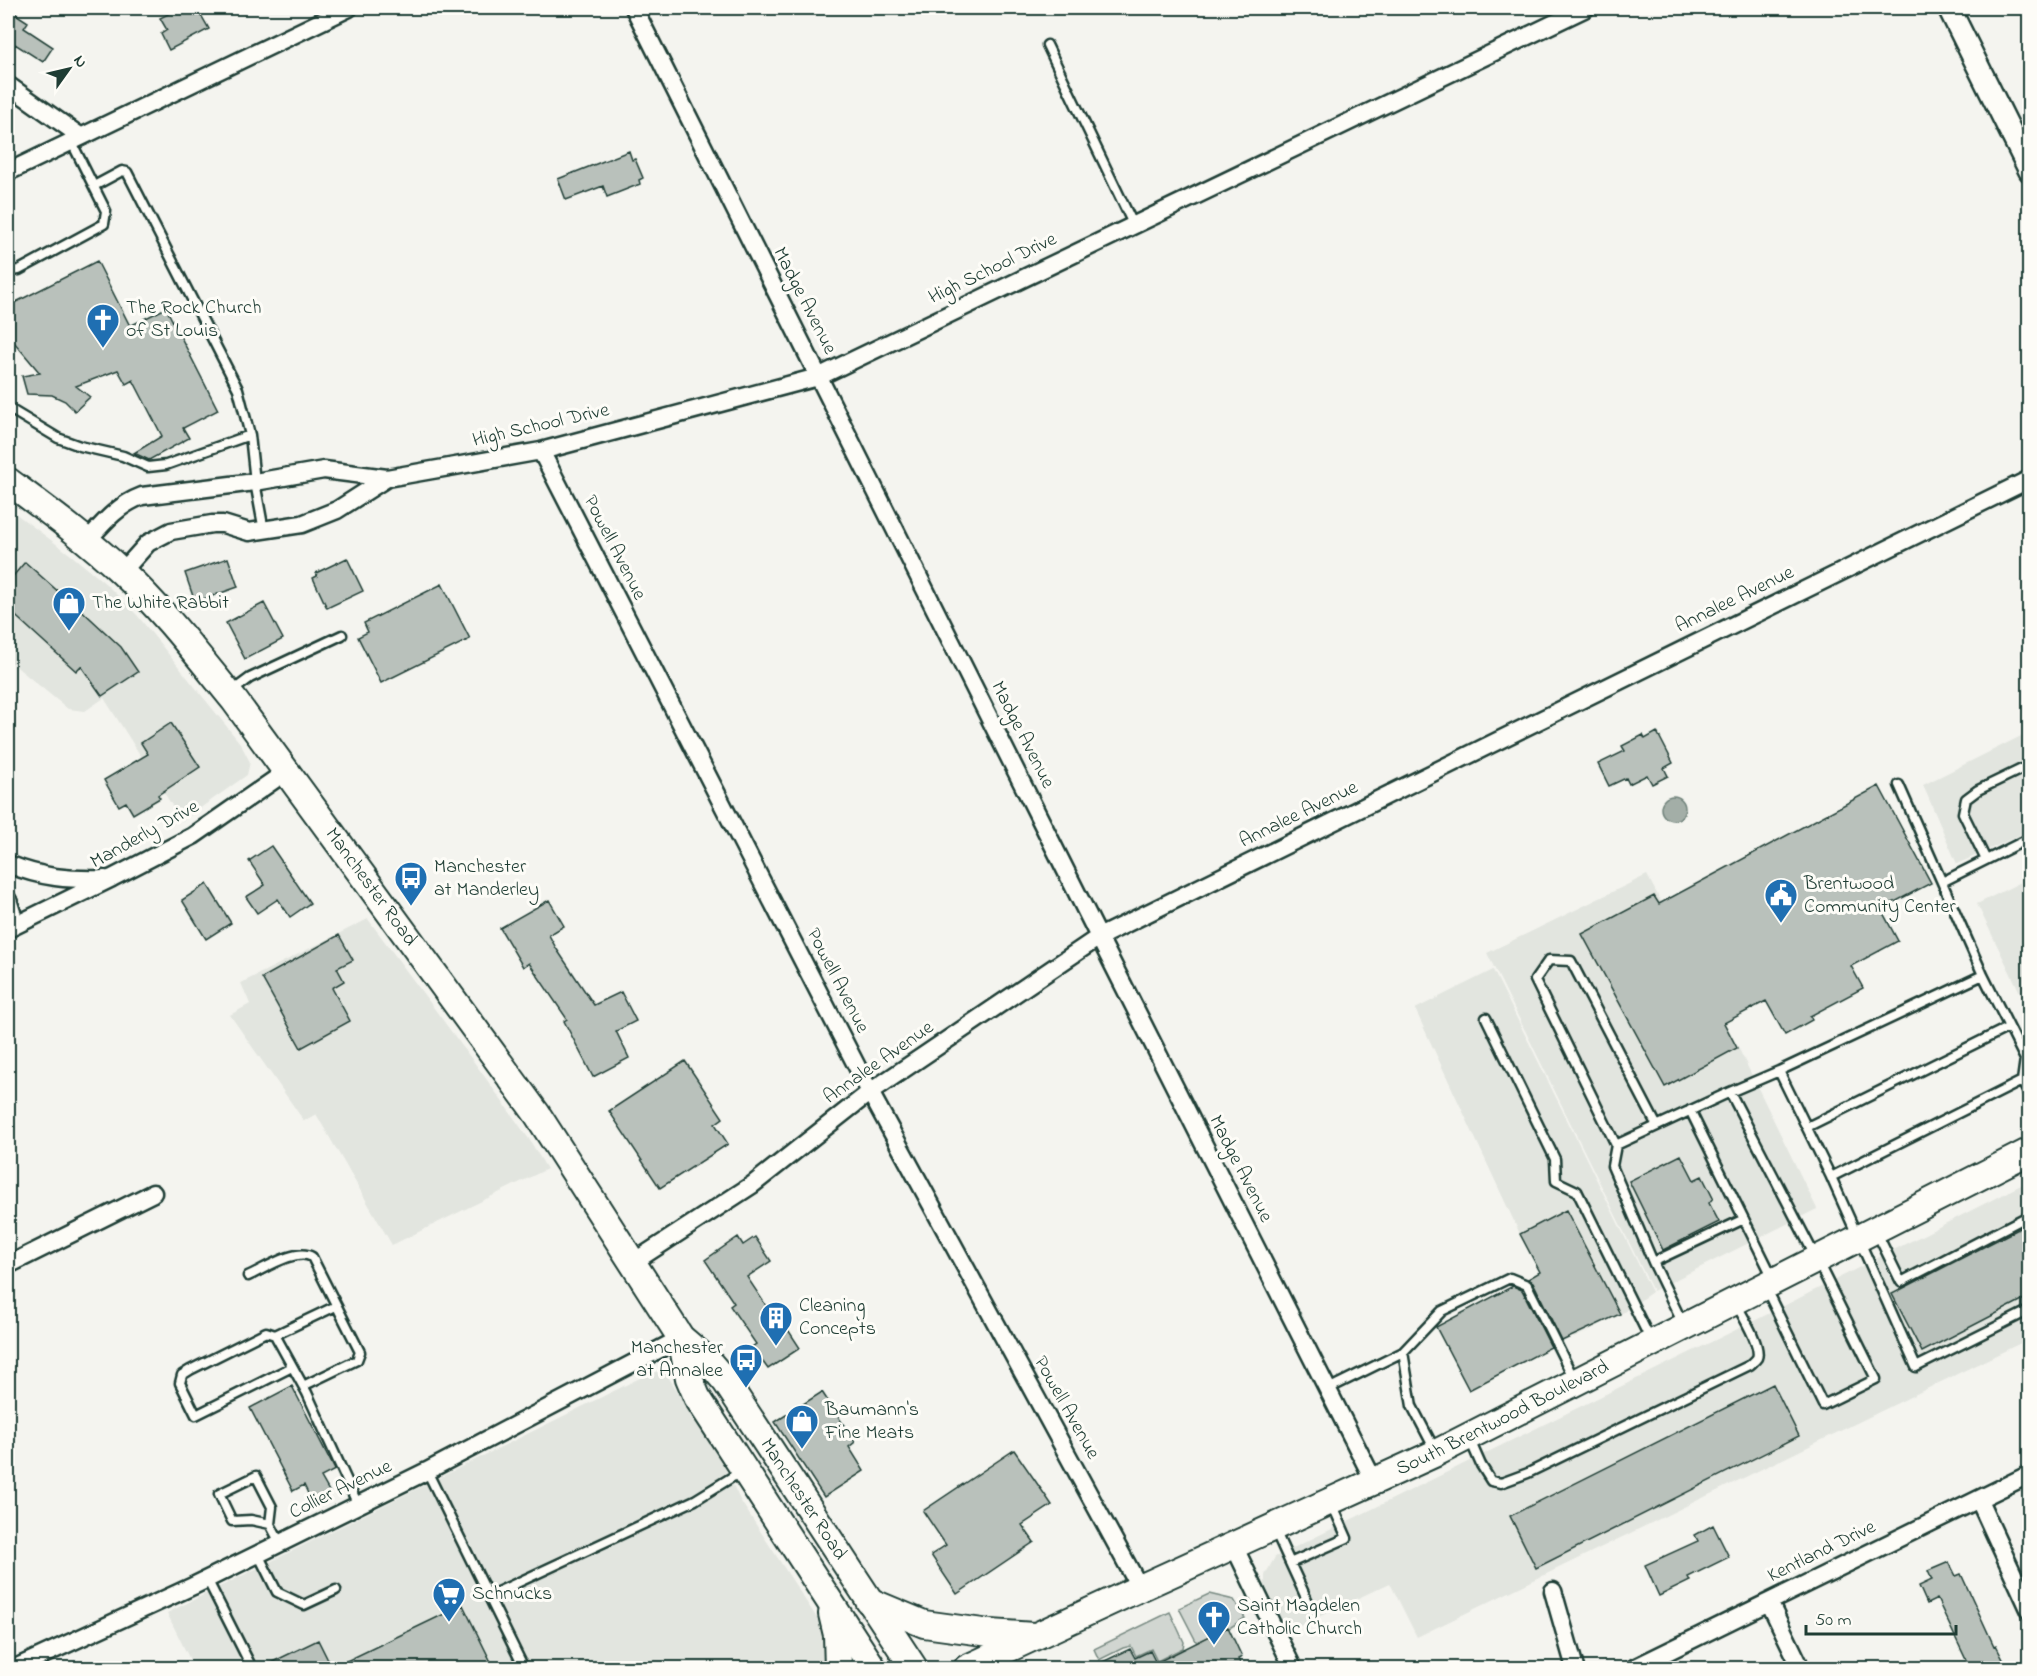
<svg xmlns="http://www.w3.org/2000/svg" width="2037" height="1676" viewBox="0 0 2037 1676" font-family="'Indie Flower',sans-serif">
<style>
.built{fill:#e2e5df}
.green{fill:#d1d6d1;stroke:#788a82;stroke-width:1.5}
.water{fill:#a3aea7;stroke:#6e8179;stroke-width:1.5}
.building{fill:#b9c1bb;stroke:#1f3d34;stroke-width:1.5}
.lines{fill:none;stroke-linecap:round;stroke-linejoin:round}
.service-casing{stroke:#1f3d34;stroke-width:13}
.minor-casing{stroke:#1f3d34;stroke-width:21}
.tertiary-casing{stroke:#1f3d34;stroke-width:26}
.primary-casing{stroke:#1f3d34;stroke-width:30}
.service{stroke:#fdfcf7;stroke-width:8}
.minor{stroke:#fdfcf7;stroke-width:16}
.tertiary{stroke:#fdfcf7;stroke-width:21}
.primary{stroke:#fdfcf7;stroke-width:26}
.labels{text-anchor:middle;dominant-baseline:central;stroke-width:6;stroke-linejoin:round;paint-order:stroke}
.street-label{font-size:20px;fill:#1f3d34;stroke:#fdfcf7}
.poi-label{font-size:20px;fill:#1f3d34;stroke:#fdfcf7;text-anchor:start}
</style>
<rect width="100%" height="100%" fill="#f4f4ef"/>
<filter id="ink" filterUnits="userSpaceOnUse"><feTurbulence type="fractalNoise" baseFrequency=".0167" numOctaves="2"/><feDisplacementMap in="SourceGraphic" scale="12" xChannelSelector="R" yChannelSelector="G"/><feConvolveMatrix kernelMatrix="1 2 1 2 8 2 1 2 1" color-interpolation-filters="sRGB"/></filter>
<g filter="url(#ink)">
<!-- built -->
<path class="built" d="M8,508L71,555L106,584L137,615L240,743L250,762L247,775L182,821L104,698L85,711L68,709L8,660Z
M2029,732V831L1957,864L1923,785Z
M1647,875L1739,1049L1817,1209L1653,1291L1487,953Z
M2029,878V1011L1977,904Z
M368,919L482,1073L529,1139L547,1169L392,1245L316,1114L304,1121L230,1015L250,1004L241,983Z
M1493,970L1652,1292L1621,1314L1574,1338L1520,1234L1415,1009Z
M2029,1181V1339L1417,1637L1390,1583L1287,1632L1265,1585V1575L1275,1557L1762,1317Z
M661,1371L667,1375L719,1455L740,1500L824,1629L828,1668H194L167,1613L650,1373Z"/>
<!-- green -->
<path class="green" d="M1209,1594L1234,1600L1245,1618L1231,1627L1197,1643L1179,1608Z
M1170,1612L1184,1642L1183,1648L1157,1661L1151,1649L1136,1656L1131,1646L1123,1648L1099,1660L1094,1649Z"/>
<!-- water -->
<path class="water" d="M1661 808a12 12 0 1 1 24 0a12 12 0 1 1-24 0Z"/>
<!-- building -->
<path class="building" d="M180,8H197L209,29L169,50L161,34L167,30L160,18Z
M8,9L28,22L24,28L53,47L43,62L15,44L8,56Z
M629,151L632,160L635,159L643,178L639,180L640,184L607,197L603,186L566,200L558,179Z
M97,261L130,326L166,308L218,410L183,428L189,438L149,460L134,453L162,436L133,380L126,384L118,370L76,386L90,397L75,411L65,401L52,395L27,394L22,376L40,373L8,335V306Z
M228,558L238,587L195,602L185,573Z
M347,558L363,591L327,608L313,578L317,576L316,573Z
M25,562L61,594L62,592L121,647L138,672L102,696L81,666L76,671L8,609V582Z
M442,584L470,639L381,683L358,637L368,632L364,623Z
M264,603L283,639L245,659L226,623Z
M171,723L200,767L158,795L160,798L133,814L126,802L119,806L104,780L148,754L141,743Z
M1657,732L1673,763L1664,768L1668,776L1652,784L1647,775L1629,784L1626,778L1609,786L1598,764L1625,751L1622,746L1643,735L1645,739Z
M1879,786L1931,883L1881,909L1898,941L1851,966L1863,988L1810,1016L1812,1020L1785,1035L1766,1001L1724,1023L1737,1048L1665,1087L1582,934L1654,896L1659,904Z
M271,846L310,903L290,917L278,899L257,913L246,897L265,885L249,861Z
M207,884L231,923L206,939L182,900Z
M549,900L564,926L549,935L556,948L594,1005L621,992L636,1021L616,1031L629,1058L593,1077L564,1021L567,1019L529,963L523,967L500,928Z
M339,935L353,960L337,968L344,981L332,988L350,1021L301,1048L262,978Z
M685,1061L723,1118L715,1124L728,1144L660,1188L609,1111Z
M1681,1155L1694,1180L1702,1176L1713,1198L1709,1203L1719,1222L1663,1250L1629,1181Z
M1566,1210L1620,1314L1562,1341L1533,1282L1528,1279L1540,1272L1520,1234Z
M2030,1223V1296L1922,1352L1892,1294Z
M738,1237L743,1245L755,1237L771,1261L747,1277L781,1328L785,1325L800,1348L768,1369L752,1347L756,1344L730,1306L734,1303L705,1260Z
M1513,1286L1522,1290L1551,1347L1469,1390L1436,1327Z
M1773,1384L1799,1436L1536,1568L1510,1516Z
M292,1386L335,1470L321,1477L330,1493L312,1502L304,1485L293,1491L250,1408Z
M822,1392L855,1442L849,1447L864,1471L824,1497L775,1422Z
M1014,1450L1052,1505L1022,1525L1034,1542L957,1594L931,1555L946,1545L923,1511Z
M1713,1525L1729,1557L1688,1577L1690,1581L1659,1596L1645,1565L1698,1541L1695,1535Z
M1949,1562L1956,1576L1961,1574L1994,1646L1996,1645L2008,1668H1970L1937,1599L1927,1604L1919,1586L1932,1580L1928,1571Z
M463,1605L494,1668H260L318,1640L332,1668Z
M1228,1627L1242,1657L1238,1659L1243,1668H1090L1130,1649L1135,1658L1150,1651L1156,1663Z"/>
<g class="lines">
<!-- service casing -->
<g class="service-casing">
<path id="service" d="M1047,45L1133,224
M94,186L122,171L127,172L238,389L250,435L255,482L264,531
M8,267L11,271L19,270L104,224L106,211L71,141
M8,408L58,438L80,446L123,456L148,467L166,465L250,435
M231,692L250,678L342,635
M1899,785L1983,975
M1986,860L1963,813L1966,799L1978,790L2030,765
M1942,882L2030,838
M1486,1018L1555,1159L1556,1181L1577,1191L1651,1341
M1779,1071L1831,1177
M2022,1081L2030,1097
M1730,1092L1817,1260L1876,1379L1823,1405L1765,1287
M1690,1110L1773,1278
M1657,1126L1571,961L1549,960L1535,980L1616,1145L1612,1166L1653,1262L1683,1324
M1807,1127L2009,1027
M1616,1145L1730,1092L1779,1071L1983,975L2025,1059L2022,1081L1831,1177L1916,1367L2030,1310
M1877,1233L1901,1282L2030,1215
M1653,1262L1744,1219
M248,1276C264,1269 297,1247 312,1257L360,1352L357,1360L303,1386
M275,1335L336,1306
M1403,1352L1412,1406L1435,1450
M292,1367L196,1415L180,1383L182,1375L190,1370L266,1332L275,1335L307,1393L358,1505
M1328,1389L1403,1352L1442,1311L1510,1278L1527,1285L1574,1379
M1470,1440L1481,1465L1491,1481L1501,1483L1528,1473L1750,1365C1752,1363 1755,1361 1757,1358C1762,1346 1742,1315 1736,1304
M427,1471L524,1668
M256,1476L272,1507L270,1524L251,1520L232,1521L219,1494Z
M270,1524L280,1543
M1274,1528L1309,1604
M258,1554L277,1592L304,1605L336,1590
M1290,1563L1347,1538L1332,1504
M207,1579L252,1668
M489,1596L695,1500L742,1471"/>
</g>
<!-- minor casing -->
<g class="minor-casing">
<path id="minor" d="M634,8L1099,937L1374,1481
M8,85L80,136
M8,172L349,8
M541,451L870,1092L1140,1588
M87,541C104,522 118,505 142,496L255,482L324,470L387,478L541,451L818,377L1586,8
M122,572L148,543L171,531L212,524H223L249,532L302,524L337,510L387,478
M8,864C43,878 68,880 105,879
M8,900L16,925
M8,929L112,878L193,836L287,771
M632,1263L752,1185L870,1092L1099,937L2030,479
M8,1265L153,1193
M1979,1500L2030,1611
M1234,1546L1293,1668
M1553,1591L1575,1668
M1769,1602L1801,1668
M15,1668L193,1586L427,1471L681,1338
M1634,1668L2030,1474"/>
</g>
<!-- tertiary casing -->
<g class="tertiary-casing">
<path id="tertiary" d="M1949,8L2030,171"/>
</g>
<!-- primary casing -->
<g class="primary-casing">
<g id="primary">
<path id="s1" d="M8,481C47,510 87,539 122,572C164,611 198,656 234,700L537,1114L681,1338L708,1361L726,1382L914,1668"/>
<path d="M681,1338L689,1378L697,1397L873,1668"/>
<path d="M869,1601L924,1624L990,1633L1034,1636"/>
<path d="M832,1614L837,1635L838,1668"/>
<path id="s2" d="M967,1668L1140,1588L1436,1453L2030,1151"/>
</g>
</g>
<!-- service -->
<use href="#service" class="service"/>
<!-- minor -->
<use href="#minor" class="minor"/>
<!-- tertiary -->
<use href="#tertiary" class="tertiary"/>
<!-- primary -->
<use href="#primary" class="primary"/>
</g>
</g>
<!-- icons -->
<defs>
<g id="church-pin" transform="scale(1.725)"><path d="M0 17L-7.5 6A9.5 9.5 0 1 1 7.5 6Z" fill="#1f6fb2" stroke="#fdfcf7"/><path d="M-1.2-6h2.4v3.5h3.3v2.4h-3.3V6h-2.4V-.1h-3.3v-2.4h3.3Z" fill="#fff"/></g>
<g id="shop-pin" transform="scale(1.725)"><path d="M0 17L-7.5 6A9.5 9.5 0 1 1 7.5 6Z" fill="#1f6fb2" stroke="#fdfcf7"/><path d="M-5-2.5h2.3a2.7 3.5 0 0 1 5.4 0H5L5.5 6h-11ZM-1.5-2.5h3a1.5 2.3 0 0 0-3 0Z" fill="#fff"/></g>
<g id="bus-pin" transform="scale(1.725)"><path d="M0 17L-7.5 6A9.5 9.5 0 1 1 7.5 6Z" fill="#1f6fb2" stroke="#fdfcf7"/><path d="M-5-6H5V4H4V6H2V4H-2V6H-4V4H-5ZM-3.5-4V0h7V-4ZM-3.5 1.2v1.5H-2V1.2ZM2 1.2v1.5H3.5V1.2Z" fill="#fff"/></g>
<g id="civic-pin" transform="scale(1.725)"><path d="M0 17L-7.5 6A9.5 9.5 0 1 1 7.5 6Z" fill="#1f6fb2" stroke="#fdfcf7"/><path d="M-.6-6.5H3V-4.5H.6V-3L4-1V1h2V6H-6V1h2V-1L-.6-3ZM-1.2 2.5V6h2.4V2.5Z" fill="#fff"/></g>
<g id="building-pin" transform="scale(1.725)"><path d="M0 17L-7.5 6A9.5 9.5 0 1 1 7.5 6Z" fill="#1f6fb2" stroke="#fdfcf7"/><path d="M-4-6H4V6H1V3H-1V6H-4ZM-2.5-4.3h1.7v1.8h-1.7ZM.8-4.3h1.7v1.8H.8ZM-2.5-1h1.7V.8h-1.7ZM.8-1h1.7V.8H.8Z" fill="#fff"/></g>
<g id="supermarket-pin" transform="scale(1.725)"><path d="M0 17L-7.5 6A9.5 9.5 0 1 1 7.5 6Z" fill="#1f6fb2" stroke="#fdfcf7"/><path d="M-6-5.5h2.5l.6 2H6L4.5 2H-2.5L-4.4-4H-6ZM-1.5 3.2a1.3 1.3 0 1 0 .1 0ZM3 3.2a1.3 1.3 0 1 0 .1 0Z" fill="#fff"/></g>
</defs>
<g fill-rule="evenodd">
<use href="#church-pin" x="103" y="320"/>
<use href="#shop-pin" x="69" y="603"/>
<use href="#bus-pin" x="411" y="878"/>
<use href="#civic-pin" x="1781" y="895"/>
<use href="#building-pin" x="776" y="1318"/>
<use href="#bus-pin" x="746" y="1360"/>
<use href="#shop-pin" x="802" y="1421"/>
<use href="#supermarket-pin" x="449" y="1594"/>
<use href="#church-pin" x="1214" y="1617"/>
</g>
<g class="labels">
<!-- street labels -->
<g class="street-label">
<text transform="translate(993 269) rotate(-26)">High School Drive</text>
<text transform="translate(804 301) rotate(63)">Madge Avenue</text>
<text transform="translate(541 426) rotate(-13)">High School Drive</text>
<text transform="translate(614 548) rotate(63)">Powell Avenue</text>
<text transform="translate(1735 600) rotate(-26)">Annalee Avenue</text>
<text transform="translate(1022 735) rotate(63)">Madge Avenue</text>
<text transform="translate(1299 815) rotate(-26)">Annalee Avenue</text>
<text transform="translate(145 835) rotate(-29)">Manderly Drive</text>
<text stroke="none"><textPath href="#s1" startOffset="548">Manchester Road</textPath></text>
<text transform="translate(837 981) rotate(63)">Powell Avenue</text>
<text transform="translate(879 1063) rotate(-35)">Annalee Avenue</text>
<text transform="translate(1240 1169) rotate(63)">Madge Avenue</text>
<text transform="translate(1066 1408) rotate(61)">Powell Avenue</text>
<text stroke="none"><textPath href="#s2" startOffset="591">South Brentwood Boulevard</textPath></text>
<text transform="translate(341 1490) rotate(-26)">Collier Avenue</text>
<text stroke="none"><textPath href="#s1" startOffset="1299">Manchester Road</textPath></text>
<text transform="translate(1822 1552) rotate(-26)">Kentland Drive</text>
</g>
<!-- poi labels -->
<g class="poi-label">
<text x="126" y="308">The Rock Church<tspan x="126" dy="23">of St Louis</tspan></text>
<text x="92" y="603">The White Rabbit</text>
<text x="434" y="867">Manchester<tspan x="434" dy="23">at Manderley</tspan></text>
<text x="1804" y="884">Brentwood<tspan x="1804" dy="23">Community Center</tspan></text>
<text x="799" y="1306">Cleaning<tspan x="799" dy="23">Concepts</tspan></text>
<text x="723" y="1348" text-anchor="end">Manchester<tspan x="723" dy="23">at Annalee</tspan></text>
<text x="825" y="1410">Baumann's<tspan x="825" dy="23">Fine Meats</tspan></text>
<text x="472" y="1594">Schnucks</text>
<text x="1237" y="1606">Saint Magdelen<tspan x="1237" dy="23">Catholic Church</tspan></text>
</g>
</g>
<!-- margin -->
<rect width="2037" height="1676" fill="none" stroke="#fdfcf7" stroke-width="30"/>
<rect x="15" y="15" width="2007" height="1646" fill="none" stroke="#1f3d34" stroke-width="2" filter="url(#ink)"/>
<!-- north arrow -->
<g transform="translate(69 69) rotate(56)" stroke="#fdfcf7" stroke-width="4.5" paint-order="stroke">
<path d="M0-4.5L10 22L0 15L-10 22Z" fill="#1f3d34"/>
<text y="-9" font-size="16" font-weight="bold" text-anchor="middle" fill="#1f3d34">N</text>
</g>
<!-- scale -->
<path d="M1806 1625v9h150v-9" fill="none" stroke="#1f3d34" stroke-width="3"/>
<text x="1815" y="1625" font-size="18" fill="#1f3d34" stroke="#fdfcf7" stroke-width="4.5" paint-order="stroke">50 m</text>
</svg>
